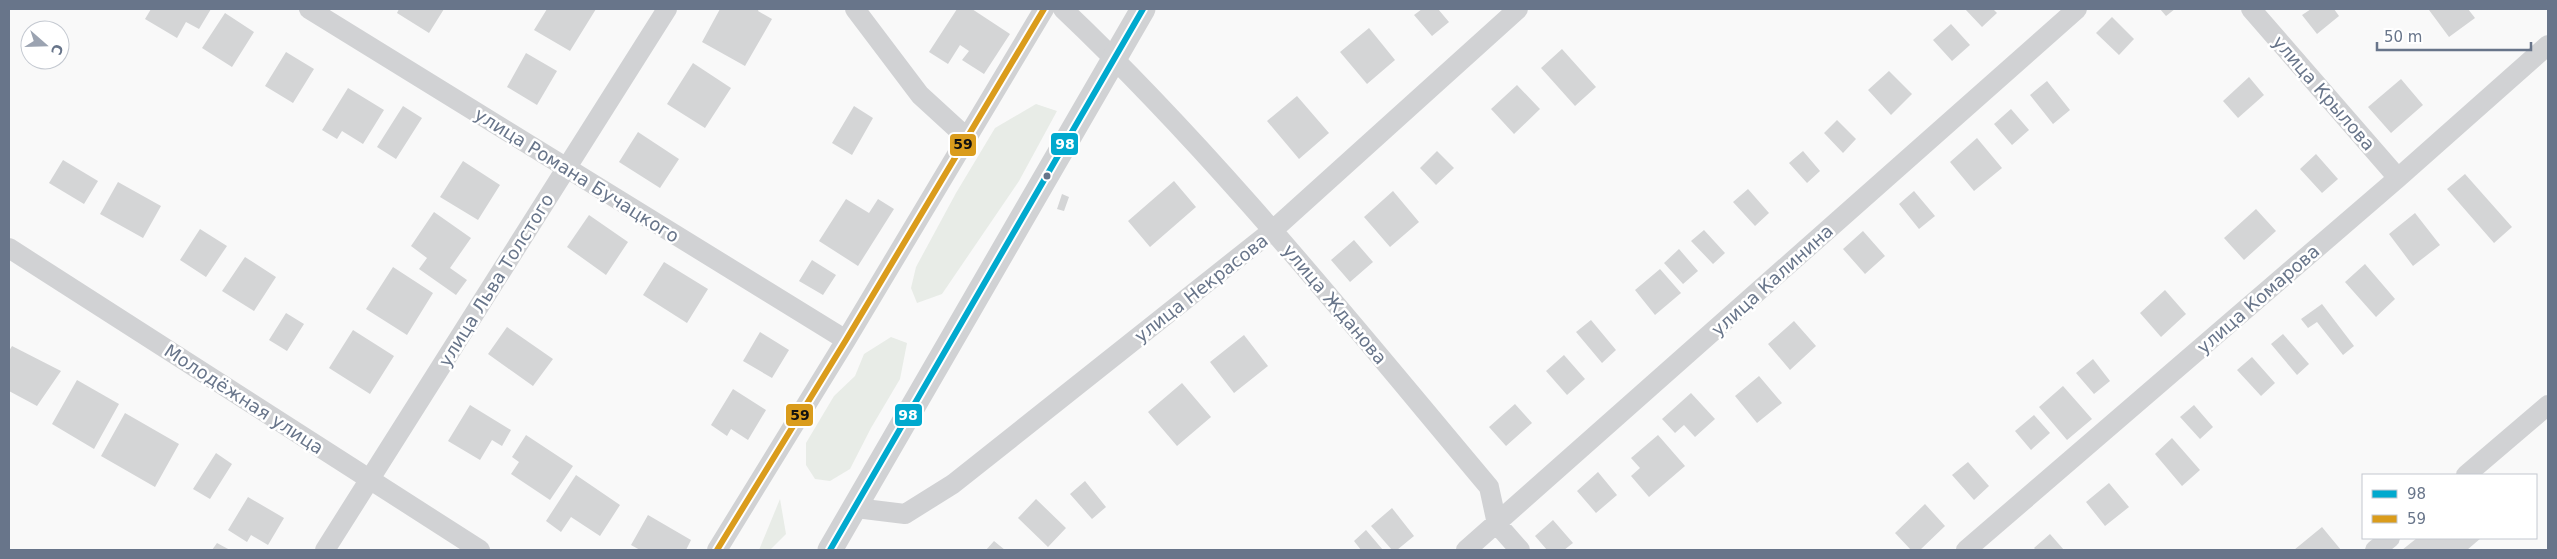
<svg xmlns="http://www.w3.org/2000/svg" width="2557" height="559" viewBox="0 0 2557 559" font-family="'DejaVu Sans',sans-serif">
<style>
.green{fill:#e8ece7}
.building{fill:#d4d5d6}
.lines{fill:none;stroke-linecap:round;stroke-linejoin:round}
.minor{stroke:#d1d2d4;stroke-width:20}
.tertiary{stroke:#d1d2d4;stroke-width:25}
.bus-1-casing{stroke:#fff;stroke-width:10}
.bus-2-casing{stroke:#fff;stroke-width:10}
.bus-1{stroke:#00a9ce;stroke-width:6}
.bus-2{stroke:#da9c1c;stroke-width:6}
.bus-dot{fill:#68758a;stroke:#fff;stroke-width:2}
.labels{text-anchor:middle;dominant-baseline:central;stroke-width:5;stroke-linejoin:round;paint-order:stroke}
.street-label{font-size:18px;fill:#68758a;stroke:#fff}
.line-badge{stroke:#fff;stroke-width:2}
.badge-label{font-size:14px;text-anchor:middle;font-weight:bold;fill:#fff}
.pale-badge-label{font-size:14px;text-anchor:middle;font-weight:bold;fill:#111}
</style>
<rect width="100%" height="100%" fill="#f9f9f9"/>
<!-- green -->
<path class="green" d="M1036,104L1057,111L1019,181L942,294L917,303L911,288L916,267L956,193L995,128Z
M891,337L907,343L900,379L871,428L850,469L830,481L815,479L806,465V443L834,396L855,376L864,354Z
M780,499L786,534L770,550H759Z"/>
<!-- building -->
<path class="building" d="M151,9H211L199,29L186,22L177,38L145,19Z
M399,9H444L429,33L397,13Z
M547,9H596L570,51L534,30Z
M720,9H759L758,11L772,19L745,66L702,42Z
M957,9H972L1010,34L984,74L962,60L969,51L960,45L948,64L929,52Z
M1422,9H1438L1449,22L1432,36L1414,15Z
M1965,9H1993L1997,13L1982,27Z
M2160,9H2175L2166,16Z
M2311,9H2334L2339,16L2317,34L2302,15Z
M2431,9H2468L2475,18L2449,37L2429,10Z
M225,13L254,32L232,67L202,48Z
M2112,17L2134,39L2119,55L2096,33Z
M1951,24L1970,45L1952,61L1933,40Z
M1369,28L1395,60L1367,84L1340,52Z
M1562,49L1596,87L1575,106L1541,68Z
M286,52L314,69L293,103L265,86Z
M526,53L557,71L537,105L507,87Z
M693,63L731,88L705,128L667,104Z
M1889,71L1912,94L1891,115L1868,90Z
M2249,77L2264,95L2238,118L2223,101Z
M2401,79L2423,105L2391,133L2368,107Z
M2047,81L2070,110L2053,124L2030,95Z
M1517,85L1540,109L1514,134L1491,109Z
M348,88L384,110L363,144L342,131L337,139L322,130Z
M1297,96L1329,133L1299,159L1267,121Z
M403,106L422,118L396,159L377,147Z
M854,106L873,118L852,155L832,143Z
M2011,109L2029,130L2012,145L1994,124Z
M1837,120L1856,139L1843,153L1824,133Z
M638,132L679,159L660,188L619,162Z
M1977,138L2002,168L1974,191L1950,162Z
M1437,151L1454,168L1436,185L1420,168Z
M1803,151L1820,171L1807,183L1789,163Z
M2316,154L2338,179L2322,193L2300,169Z
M63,160L98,181L84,204L49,183Z
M463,161L500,185L478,220L440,197Z
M2465,174L2512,227L2494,243L2447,189Z
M1174,181L1196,207L1150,247L1128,221Z
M118,182L161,206L143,238L100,214Z
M1748,189L1769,213L1755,226L1733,202Z
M1393,191L1419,222L1390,247L1364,217Z
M1914,191L1935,216L1919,229L1899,204Z
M1062,194L1069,197L1064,211L1057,209Z
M846,199L869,213L878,199L894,209L858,266L819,241Z
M2256,209L2276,231L2244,260L2224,238Z
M434,212L471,238L450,268L467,280L456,295L419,269L427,258L411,246Z
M2415,213L2440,245L2413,266L2389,234Z
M589,215L628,242L606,275L567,247Z
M200,229L227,246L206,277L180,260Z
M1704,230L1725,253L1713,264L1691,241Z
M1863,231L1885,256L1865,274L1843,249Z
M1354,240L1373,262L1350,282L1331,260Z
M1679,249L1698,271L1683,284L1664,263Z
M245,257L276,277L254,311L222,291Z
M812,260L836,275L823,295L799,281Z
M664,262L708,289L687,323L643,295Z
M2365,264L2395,299L2376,317L2345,282Z
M393,267L433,293L407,335L366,309Z
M1660,269L1681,293L1655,315L1635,290Z
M2165,290L2186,314L2161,337L2140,313Z
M2322,304L2354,346L2343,355L2317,322L2308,328L2301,319Z
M286,313L304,324L287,351L269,340Z
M1591,320L1616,350L1602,363L1576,332Z
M1794,321L1816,346L1790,370L1768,344Z
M507,327L553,359L533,386L488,354Z
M353,330L394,356L370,394L329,368Z
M760,332L789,350L772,378L743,361Z
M2283,334L2309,364L2297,375L2271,344Z
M1244,335L1268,366L1234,393L1210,362Z
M12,346L61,371L37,406L9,391V351Z
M1564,355L1585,379L1567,395L1546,371Z
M2252,357L2275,383L2261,396L2237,370Z
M2093,359L2110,381L2094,394L2076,373Z
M1759,376L1782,403L1757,423L1735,396Z
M77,380L119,404L94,449L52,424Z
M1182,383L1211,417L1177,446L1148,412Z
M2063,386L2092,419L2067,440L2039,407Z
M733,389L766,410L748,440L731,429L727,436L711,425Z
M1691,393L1715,419L1695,437L1684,425L1675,433L1662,419Z
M1515,404L1532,423L1506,446L1489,427Z
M470,405L511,430L502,446L492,440L480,460L448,441Z
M2194,405L2213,427L2200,439L2180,417Z
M125,413L179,444L155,487L101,456Z
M2034,415L2050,433L2031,450L2015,431Z
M526,435L573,466L550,500L511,474L519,462L512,457Z
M1658,435L1685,466L1649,497L1631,476L1640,468L1631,458Z
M2172,438L2200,470L2182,486L2155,454Z
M216,453L232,464L210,499L193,489Z
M1968,462L1989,486L1974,500L1952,475Z
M1598,472L1617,495L1596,513L1577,491Z
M576,475L620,505L600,536L571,517L561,532L546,521Z
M1085,481L1106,507L1092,519L1070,494Z
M2109,483L2129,507L2105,526L2086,502Z
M248,497L284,518L268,545L251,535L247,542L228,530Z
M1036,499L1066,528L1048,547L1018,518Z
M1925,504L1945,526L1920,550H1911L1895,533Z
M1392,508L1414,536L1397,550H1392L1371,526Z
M648,515L691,540L686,550H640L631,545Z
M1553,520L1573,543L1564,550H1547L1535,536Z
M2322,527L2341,550H2294Z
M1366,530L1383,550H1361L1354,541Z
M2050,534L2064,550H2036L2034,548Z
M2417,538H2481L2467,550H2402Z
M994,541L1005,550H986Z
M217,543L230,550H212Z"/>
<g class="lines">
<!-- minor -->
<path class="minor" d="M309,9L846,340
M855,9L920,95L967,138
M1063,9C1218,156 1352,324 1489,487L1497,524L1520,550
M2251,9L2398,178
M9,248L480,550
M2466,475L2548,405
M856,508L905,514L953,484L1273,230L1518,9
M325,550L667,9
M717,550L846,340L1044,9
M1466,550L2077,9
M1966,550L2398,178L2548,45
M2375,550L2390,538"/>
<!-- tertiary -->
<path class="tertiary" d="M830,550L1143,9"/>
<!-- bus-1 casing -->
<g class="bus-1-casing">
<path id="bus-1" d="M830,550L1143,9"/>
</g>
<!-- bus-2 casing -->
<g class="bus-2-casing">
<path id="bus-2" d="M717,550L846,340L1044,9"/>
</g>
<!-- bus-1 -->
<use href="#bus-1" class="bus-1"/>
<!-- bus-2 -->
<use href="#bus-2" class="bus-2"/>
</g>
<!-- markers -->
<circle class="bus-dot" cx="1047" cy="176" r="4.5"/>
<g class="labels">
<!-- street labels -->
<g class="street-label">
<text transform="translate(2324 93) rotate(49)">улица Крылова</text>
<text transform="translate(577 175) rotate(32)">улица Романа Бучацкого</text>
<text transform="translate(496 280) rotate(-58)">улица Льва Толстого</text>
<text transform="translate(1772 280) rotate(-42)">улица Калинина</text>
<text transform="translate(1201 288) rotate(-38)">улица Некрасова</text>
<text transform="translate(2258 299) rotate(-41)">улица Комарова</text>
<text transform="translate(1335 304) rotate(50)">улица Жданова</text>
<text transform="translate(244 399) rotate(33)">Молодёжная улица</text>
</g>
</g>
<g class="line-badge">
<rect x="1050" y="132" width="29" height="24" rx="5" fill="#00a9ce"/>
<rect x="949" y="133" width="28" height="24" rx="5" fill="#da9c1c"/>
<rect x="894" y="403" width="29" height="24" rx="5" fill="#00a9ce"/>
<rect x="785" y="403" width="29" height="24" rx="5" fill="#da9c1c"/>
</g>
<g class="badge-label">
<text x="1065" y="149">98</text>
<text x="908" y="420">98</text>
</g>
<g class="pale-badge-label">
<text x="963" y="149">59</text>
<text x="800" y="420">59</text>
</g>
<!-- border -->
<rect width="2557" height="559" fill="none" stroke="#68758a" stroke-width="20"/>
<!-- legend -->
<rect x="2362" y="474" width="175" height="65" fill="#ffffff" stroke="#c3c8d0"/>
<rect x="2372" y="490" width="25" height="8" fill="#00a9ce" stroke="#c3c8d0"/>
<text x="2407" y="499" font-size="15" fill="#68758a">98</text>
<rect x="2372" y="515" width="25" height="8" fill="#da9c1c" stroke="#c3c8d0"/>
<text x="2407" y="524" font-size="15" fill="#68758a">59</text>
<!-- north arrow -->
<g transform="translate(45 45) rotate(110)"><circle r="24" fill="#ffffff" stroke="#c3c8d0"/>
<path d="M0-4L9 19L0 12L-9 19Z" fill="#9ba3b1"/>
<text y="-8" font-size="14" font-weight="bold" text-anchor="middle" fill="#68758a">С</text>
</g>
<!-- scale -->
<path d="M2377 42v8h154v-8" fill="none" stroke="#68758a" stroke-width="2.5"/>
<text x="2384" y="42" font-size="15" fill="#68758a" stroke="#ffffff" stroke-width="4" paint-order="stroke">50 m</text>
</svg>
